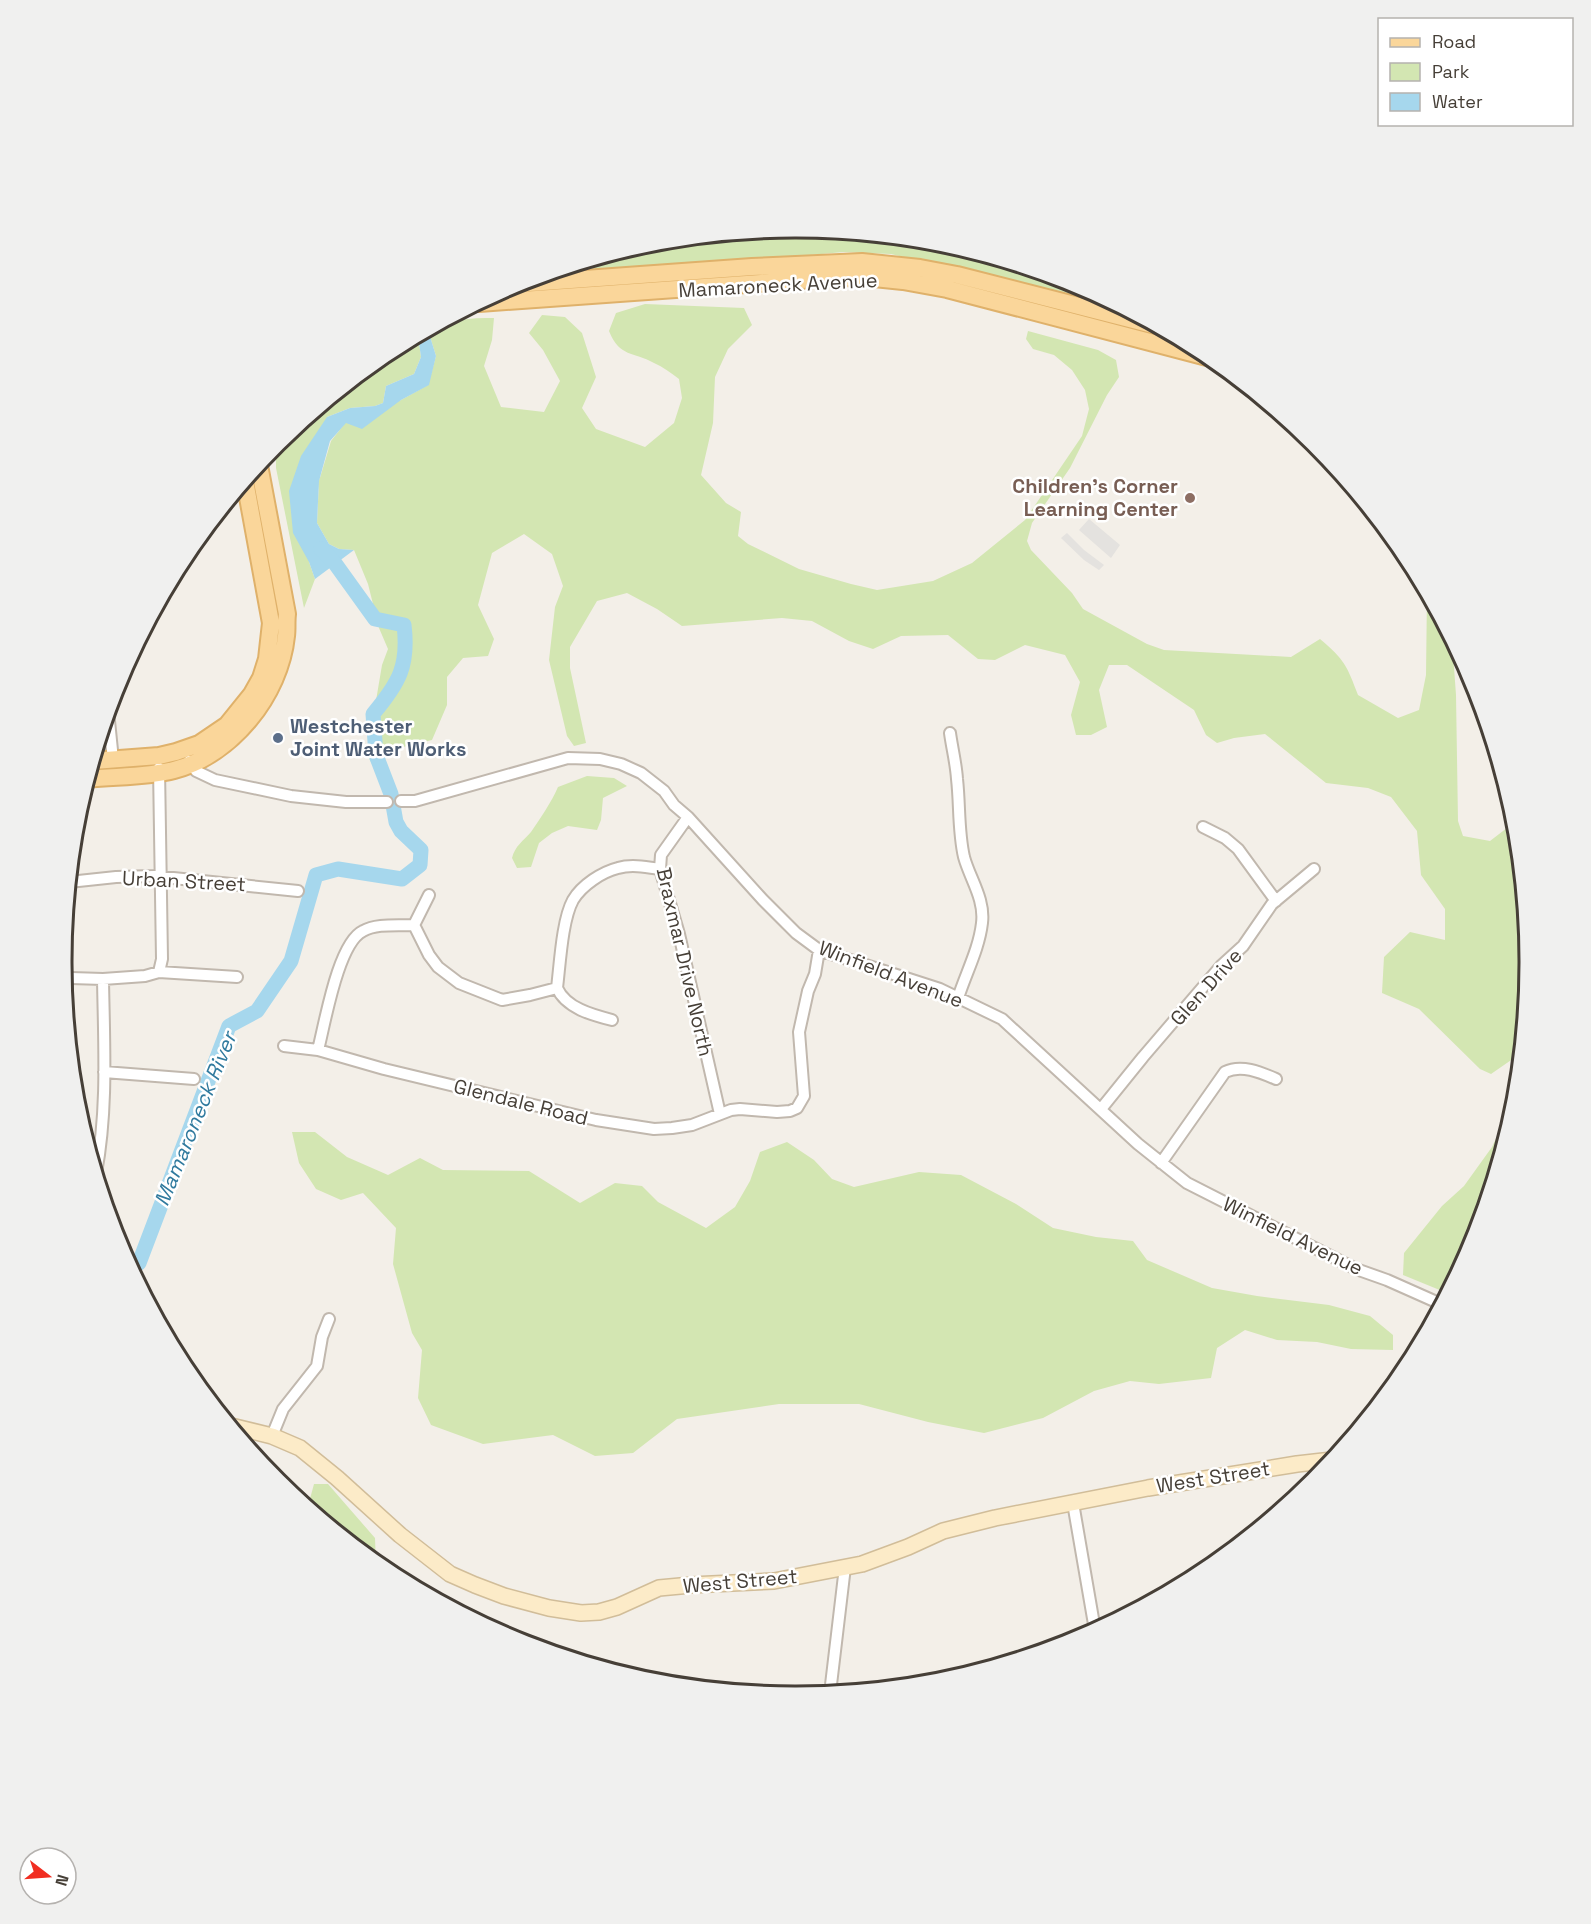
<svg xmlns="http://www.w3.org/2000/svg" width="1591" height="1924" viewBox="0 0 1591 1924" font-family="'Space Grotesk',sans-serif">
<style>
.green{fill:#d3e6b2}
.parking{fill:#e4e2df}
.water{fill:#a6d7ed}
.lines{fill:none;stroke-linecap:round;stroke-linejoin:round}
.river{stroke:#a6d7ed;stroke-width:15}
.street-casing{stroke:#c1b8ae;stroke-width:14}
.secondary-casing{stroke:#d1bd99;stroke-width:18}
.primary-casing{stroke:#dfb16a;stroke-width:20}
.street{stroke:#fff;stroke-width:10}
.secondary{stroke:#fcebc8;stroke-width:15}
.primary{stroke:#fad69a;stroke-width:16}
.education-dot{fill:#8d6e63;stroke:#fff;stroke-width:2}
.service-dot{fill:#5c6f8a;stroke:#fff;stroke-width:2}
.labels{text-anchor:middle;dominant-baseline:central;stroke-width:5;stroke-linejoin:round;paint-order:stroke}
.street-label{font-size:20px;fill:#463f37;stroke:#fff}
.education-label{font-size:20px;font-weight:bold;fill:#785e54;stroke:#fff;text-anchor:end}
.service-label{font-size:20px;font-weight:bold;fill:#4e5e75;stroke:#fff;text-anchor:start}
.water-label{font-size:21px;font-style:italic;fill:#307a9e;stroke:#fff}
.rim{fill:none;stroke:#463f37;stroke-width:3}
</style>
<rect width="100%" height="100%" fill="#f3efe8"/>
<!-- green -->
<path class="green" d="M796,228L939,242L1077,284L1126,310L891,254L843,252L758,260L545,274L653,242Z
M645,304L744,308L752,325L728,349L715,377L713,423L701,475L726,503L741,512L738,536L748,544L799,569L851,584L877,590L933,581L972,563L1025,520L1082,436L1089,409L1085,390L1072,370L1054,355L1033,349L1026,339L1028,331L1098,350L1116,360L1119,377L1107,395L1070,468L1032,523L1027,541L1031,550L1072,593L1083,609L1147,644L1164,650L1291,657L1320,639C1345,660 1347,666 1358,695L1398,718L1419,710L1426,675L1427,593L1452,640L1456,695L1458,821L1463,836L1490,841L1516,821L1529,962L1521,1050L1517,1056L1491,1074L1480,1069L1419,1009L1382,993L1384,957L1410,932L1445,940V909L1421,875L1417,831L1391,797L1368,788L1326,783L1265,734L1234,738L1217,743L1206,735L1194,710L1127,665H1109L1099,690L1107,727L1091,735H1076L1071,715L1080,682L1065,655L1025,645L995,660L978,659L948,635L901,636L873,649L849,641L812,621L782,618L682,626L657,609L627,593L597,601L570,647V668L586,743L574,746L567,736L549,660L555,607L563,586L552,554L524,534L492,553L478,605L494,639L488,656L463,658L447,677V705L432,740L403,747L387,744L372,764L367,754L382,665L388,649L379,628L368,584L354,550L339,549L329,544L317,523L319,481L331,441L346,422L401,400L428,385L436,356L428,330C449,319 470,318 494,318L492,340L484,366L501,407L544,412L560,381L543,350L529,333L542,315L565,317L582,333L596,377L582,408L596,429L645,447L674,423L682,398L679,379C671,373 663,367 654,363C633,351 620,358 609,331L616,313Z
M418,336L421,357L414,374L386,386L383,403L375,406L350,408L327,417L309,562L315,579L304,608L276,468V443L388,352Z
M587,776L614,778L627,786L603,798L601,820L597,830L568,826L552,833L539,843L531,867L517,868L512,858C515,846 523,841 531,832C541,817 551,803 558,787Z
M1516,1102L1473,1243L1447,1293L1403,1275L1404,1253L1442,1206L1464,1186L1492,1147L1510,1108Z
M292,1132H315L347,1157L388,1175L420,1158L443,1170L529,1171L580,1203L615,1183L642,1186L658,1202L706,1228L735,1207L750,1181L760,1152L787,1142L814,1160L832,1179L854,1187L919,1172L961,1175L1016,1204L1053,1228L1096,1237L1133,1241L1147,1260L1212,1288L1257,1296L1329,1305L1370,1316L1393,1335V1350L1351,1349L1317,1342L1277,1340L1245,1330L1217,1348L1211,1378L1159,1384L1130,1381L1094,1391L1043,1418L984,1433L928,1422L859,1404H779L677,1419L633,1453L595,1456L553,1435L483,1444L431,1425L418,1398L422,1350L412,1333L393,1264L396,1228L363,1193L341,1200L316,1189L299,1163Z
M314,1484H328L375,1538L376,1563L308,1506Z"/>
<!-- parking -->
<path class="parking" d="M1089,519L1120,545L1111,558L1079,530Z
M1067,533L1084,550L1104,565L1099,570L1084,560L1061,538Z"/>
<!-- water -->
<path class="water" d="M428,330L436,356L429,385L401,400L362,429L346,423L330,441L319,481L317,523L329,544L339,549L354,550L315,579L309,562L293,533L289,491L301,456L327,417L350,408L375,406L383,403L386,386L414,374L421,357L418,336Z"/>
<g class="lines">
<!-- river -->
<path class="river" d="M131,1269L139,1263L229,1026L257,1011L291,961L316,875L338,869L402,879L420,865L421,850L401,831L396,822L391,794L376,755L373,714C399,683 409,666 404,625L375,619L334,562L321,549"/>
<!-- street casing -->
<g class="street-casing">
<path id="street" d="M108,711L113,760
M950,733C952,748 956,763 957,779C960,805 958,831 964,857C970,879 985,899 982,923C979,949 966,973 958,998
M189,761L196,771L215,780L291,796L346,802H387
M401,801H415L568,758L600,759L621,764L641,773L664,791L674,805L688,817L763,900L796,933L819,950L940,989L1002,1019L1138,1144L1187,1183L1356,1269L1387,1280L1441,1304
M688,817L661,855L660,869L679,934L720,1114
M1203,827L1225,838L1238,849L1276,901
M69,882L116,877L154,876L298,891
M414,925L429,895
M159,972L162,959L159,768
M71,978L103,979L145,976L159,972L237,977
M557,988C566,1008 592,1015 612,1020
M284,1046L318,1050L384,1069L596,1120L654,1129L672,1128L692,1125L731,1110L740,1109L777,1112L790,1111L797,1108L804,1096L799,1032L808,991L815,974L819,950
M318,1050C325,1023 338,943 363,931C377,923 398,926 414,925L429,955L438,967L459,983L502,1000L530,995L557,988C560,964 562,920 573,900C582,885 602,872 618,868C631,864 647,867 660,869
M104,1072L194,1079
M1101,1109L1143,1057L1221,966L1243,946L1272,904L1314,869
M1161,1163L1225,1072C1241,1064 1260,1072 1276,1079
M96,1173C108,1109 104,1044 103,979
M272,1436L283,1409L317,1366L322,1337L329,1319
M1073,1503L1095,1630
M830,1693L845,1567"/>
</g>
<!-- secondary casing -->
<g class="secondary-casing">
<path id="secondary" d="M231,1426L272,1436L300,1448L337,1478L400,1535L450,1574L475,1585L504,1596L549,1608L581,1613L599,1612L617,1607L659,1588L691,1585L774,1581L862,1564L908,1547L943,1531L995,1518L1148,1488L1297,1464L1332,1460"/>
</g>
<!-- primary casing -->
<g class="primary-casing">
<path id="primary" d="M515,284L752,267L862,262L920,268L957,275L1153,325
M479,303L844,277L874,278L903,281L947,289L1211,358
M93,761L159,756L176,752L199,744L227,725L252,694L261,678L267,659L271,623L245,481
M88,779C116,776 147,777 174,770C232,755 280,695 286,636C287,629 286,621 287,614L259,465"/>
</g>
<!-- street -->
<use href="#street" class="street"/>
<!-- secondary -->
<use href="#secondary" class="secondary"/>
<!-- primary -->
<use href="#primary" class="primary"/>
</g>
<!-- markers -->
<circle class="education-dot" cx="1190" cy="498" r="6"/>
<circle class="service-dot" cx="278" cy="738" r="6"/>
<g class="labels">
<!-- street labels -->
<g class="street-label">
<text transform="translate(778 285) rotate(-3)">Mamaroneck Avenue</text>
<text transform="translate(184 881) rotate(3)">Urban Street</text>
<text transform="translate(685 962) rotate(77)">Braxmar Drive North</text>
<text transform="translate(891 974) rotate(21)">Winfield Avenue</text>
<text transform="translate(1206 987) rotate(-48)">Glen Drive</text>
<text transform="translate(521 1102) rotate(14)">Glendale Road</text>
<text transform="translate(1293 1236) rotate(26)">Winfield Avenue</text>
<text transform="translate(1213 1477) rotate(-9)">West Street</text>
<text transform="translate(740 1581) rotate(-5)">West Street</text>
</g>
<!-- education labels -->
<g class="education-label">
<text x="1178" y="486">Children's Corner<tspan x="1178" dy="23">Learning Center</tspan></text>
</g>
<!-- service labels -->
<g class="service-label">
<text x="290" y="726">Westchester<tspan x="290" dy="23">Joint Water Works</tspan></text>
</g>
<!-- water labels -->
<g class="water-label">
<text transform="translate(195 1119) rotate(-68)">Mamaroneck River</text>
</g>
</g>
<!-- crop -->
<path d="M0 0H1591V1924H0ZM795 238H796A723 723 0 0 1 1519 961V963A723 723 0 0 1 796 1686H795A723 723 0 0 1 72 963V961A723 723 0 0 1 795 238Z" fill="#f0f0ef" fill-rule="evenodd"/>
<path class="rim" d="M795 238H796A723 723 0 0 1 1519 961V963A723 723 0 0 1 796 1686H795A723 723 0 0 1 72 963V961A723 723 0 0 1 795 238Z"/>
<!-- legend -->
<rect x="1378" y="18" width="195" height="108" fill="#ffffff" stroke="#b5b2af" stroke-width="1.5"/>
<rect x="1390" y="38" width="30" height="9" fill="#fad69a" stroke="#b5b2af" stroke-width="1.5"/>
<text x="1432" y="48" font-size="18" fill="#463f37">Road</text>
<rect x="1390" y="63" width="30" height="18" fill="#d3e6b2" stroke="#b5b2af" stroke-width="1.5"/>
<text x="1432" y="78" font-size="18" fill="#463f37">Park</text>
<rect x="1390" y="93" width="30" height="18" fill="#a6d7ed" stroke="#b5b2af" stroke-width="1.5"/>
<text x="1432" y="108" font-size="18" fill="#463f37">Water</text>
<!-- north arrow -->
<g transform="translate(48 1876) rotate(107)"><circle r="28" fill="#ffffff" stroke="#b5b2af" stroke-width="1.5"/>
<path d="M0-4.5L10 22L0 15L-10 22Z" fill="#f12d21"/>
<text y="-9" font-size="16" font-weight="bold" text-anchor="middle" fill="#463f37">N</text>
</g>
</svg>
